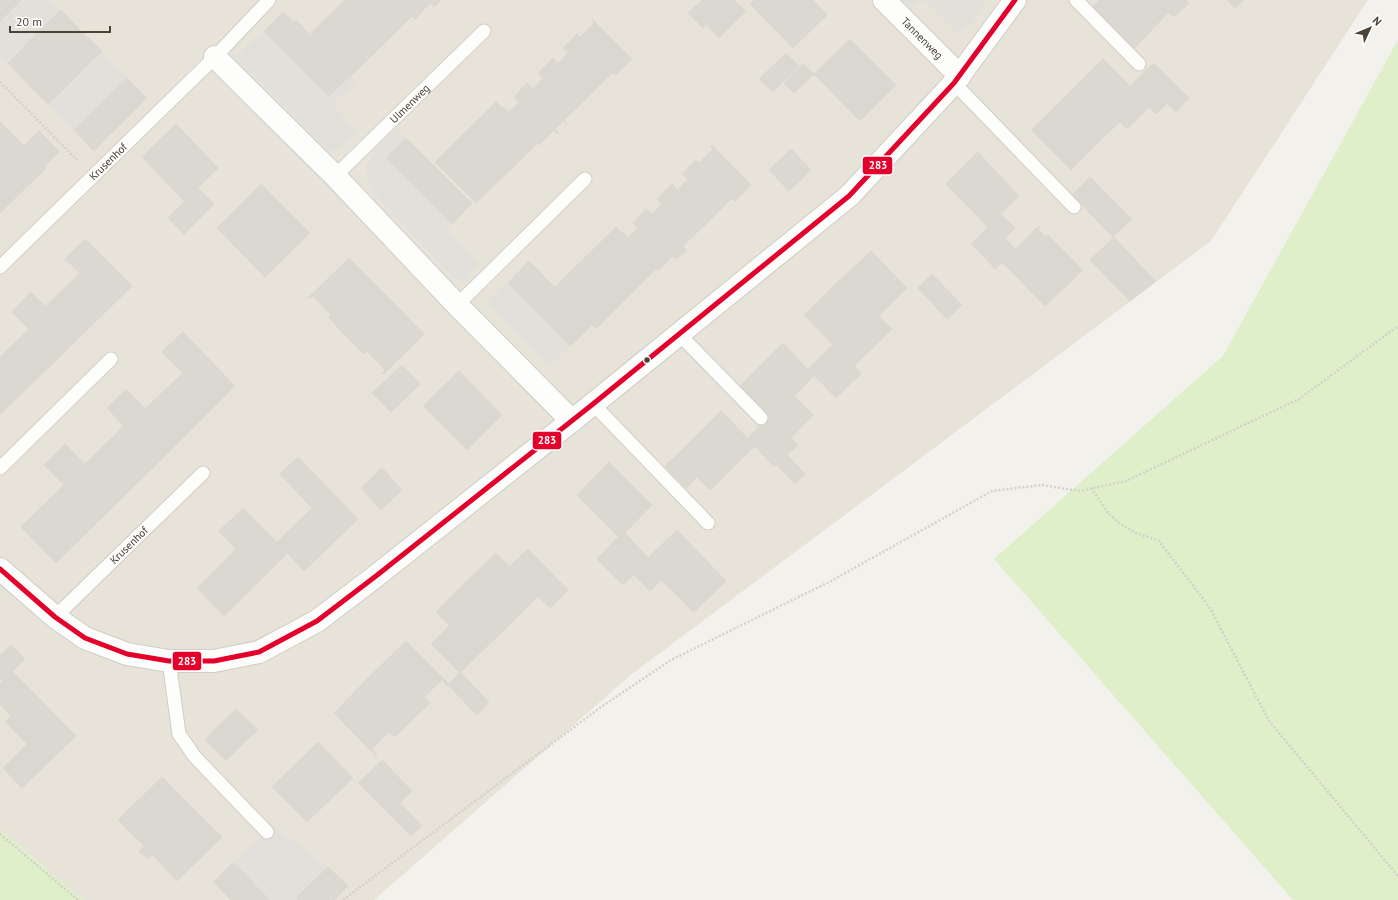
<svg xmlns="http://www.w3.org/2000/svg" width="1398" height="900" viewBox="0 0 1398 900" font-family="'PT Sans',sans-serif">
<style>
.residential{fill:#e7e3d9}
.industrial{fill:#e2e0da}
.green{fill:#deefc9}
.building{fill:#dbd8d2;stroke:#dbd8d1}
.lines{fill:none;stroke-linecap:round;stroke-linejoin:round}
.service-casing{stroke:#cfcdc7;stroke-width:15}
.minor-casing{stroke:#cfcdc7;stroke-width:24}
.path{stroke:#d2d1ca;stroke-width:2.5;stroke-dasharray:2 2;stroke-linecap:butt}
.service{stroke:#fdfdfc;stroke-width:13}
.minor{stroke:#fdfdfc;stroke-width:22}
.bus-1-casing{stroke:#fff;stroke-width:8}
.bus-1{stroke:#e4002b;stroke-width:5}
.bus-dot{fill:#4a4336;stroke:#fff;stroke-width:1.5}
.labels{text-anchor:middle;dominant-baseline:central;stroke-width:3;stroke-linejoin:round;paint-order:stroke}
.street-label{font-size:11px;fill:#4a4336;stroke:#fff}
.line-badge{stroke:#fff;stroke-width:1.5}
.badge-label{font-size:11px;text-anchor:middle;font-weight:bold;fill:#fff}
</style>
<rect width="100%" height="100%" fill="#f2f1ec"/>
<!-- residential -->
<path class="residential" d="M0,0H1368L1211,241L632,674L374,900H83L0,829Z"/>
<!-- industrial -->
<path class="industrial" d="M0,0H49L147,98L94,151L0,55Z
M902,0H922L911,10Z
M923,0H981L985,4L972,24L961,32L955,31Z
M283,12L296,20L357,82L332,104L357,132L337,152L329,150L236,57Z
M396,128L472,203L447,230L479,264L467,275L468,279L465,281L451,276L371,190L366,170L374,150Z
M529,261L592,325L549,367L487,302Z
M273,826L328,867L348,886L334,900H231L213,882Z"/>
<!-- green -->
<path class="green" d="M1398,40V900H1293L994,559L1223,356Z
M0,829L83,900H0Z"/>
<!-- building -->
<path class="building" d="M0,0H21L9,12L0,3Z
M345,0H396L412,16L351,76L310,34Z
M396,0H441L434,7L430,3L415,19Z
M702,0H732L703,28L688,13Z
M732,0H734L746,11L719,38L706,25Z
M754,0H813L827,15L793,48L750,4Z
M1099,0H1157L1169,12L1134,48L1093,6Z
M1157,0H1182L1169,12Z
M1182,0H1186L1189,3L1174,17L1169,12Z
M1227,0H1244L1235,8Z
M0,3L9,12L0,21Z
M61,10L81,31L68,44L47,23Z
M283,12L293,22L274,41L264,31Z
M592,19L632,59L616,75L612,73L588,97L552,59L553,58L558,64L568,53L563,48L577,34L580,37L594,23Z
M296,20L306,31L285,52L274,42Z
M47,23L68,44L55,57L34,36Z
M81,31L102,51L88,64L68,44Z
M306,31L316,42L295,62L285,52Z
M34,36L55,57L41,70L21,50Z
M850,39L896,85L860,121L814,74Z
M316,42L326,51L305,73L295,62Z
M68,44L88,64L75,78L55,57Z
M21,50L41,70L28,84L8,63Z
M326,51L336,62L315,83L305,73Z
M786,53L799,66L773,92L759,79Z
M55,57L75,78L62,91L41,70Z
M552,59L588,97L564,120L567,124V125L563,121L555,129L559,133L558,134L554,130L539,145L502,108L503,107L509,112L519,102L514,97L527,83L533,89L543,78L538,73Z
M1103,59L1150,106L1127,129L1120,122L1106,135L1067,95Z
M336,62L350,76L329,96L315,83Z
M1154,63L1189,98L1176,112L1140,76Z
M803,64L814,74L794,93L784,83Z
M41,70L62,91L48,104L28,84Z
M1140,76L1167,104L1156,114L1130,86Z
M127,78L147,98L134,111L113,91Z
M113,91L134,111L120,125L100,104Z
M1067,95L1106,135L1071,170L1031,130Z
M496,102L537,144L476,203L435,162Z
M100,104L120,125L107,137L87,117Z
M87,117L107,137L94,151L74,130Z
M0,122L46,168L0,213Z
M176,124L218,168L184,201L142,157Z
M39,131L59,152L44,167L24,146Z
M406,138L417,149L397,169L386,158Z
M712,145L751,185L735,201L732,198L708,222L671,185L672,184L677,190L688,179L682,174L696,160L699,163L713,149L711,146Z
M417,149L428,160L408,180L397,169Z
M791,149L811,170L789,191L769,170Z
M978,152L1019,196L988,227L946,184Z
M428,160L439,171L419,191L408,180Z
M439,171L450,182L430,202L419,191Z
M1090,177L1132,219L1113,237L1072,195Z
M450,182L461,193L441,213L430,202Z
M261,184L310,233L265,277L217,228Z
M671,185L708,222L683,246L687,250L677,259L673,256L658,271L622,234L623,232L628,238L638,228L633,223L646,209L652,214L662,204L657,199Z
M198,188L214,204L184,234L168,218Z
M461,193L472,203L452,224L441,213Z
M1001,214L1015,228L985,258L971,244Z
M1039,226L1040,227L1038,229L1046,237L1048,235L1083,270L1045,306L1002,262Z
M616,227L656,269L596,329L555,287Z
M1114,237L1140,265L1117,288L1090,260Z
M1005,238L1015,249L995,269L985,258Z
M85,239L132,286L78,339L46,306L80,273L65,259Z
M871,251L907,288L879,316L842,278Z
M349,258L387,296L346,336L329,318L331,315L313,296L310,299L308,298Z
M529,261L540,272L518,293L508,283Z
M1140,265L1156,281L1130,301L1117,288Z
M540,272L550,283L529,304L518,293Z
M932,274L962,305L947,319L918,288Z
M842,278L879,316L841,353L804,315Z
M550,283L561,293L539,314L529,304Z
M31,292L78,339L19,396L0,377V357L29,329L12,312Z
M561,293L571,304L550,325L539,314Z
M387,296L424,334L384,374L382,373L385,370L367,351L364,354L346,336Z
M571,304L581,314L560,336L550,325Z
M581,314L592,325L571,346L560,336Z
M879,316L892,329L854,366L842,352Z
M183,332L235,386L179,442L146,408L183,373L162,352Z
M783,343L814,376L772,418L740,386Z
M832,345L841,353L842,352L861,374L850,384L822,355Z
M822,355L850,384L836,398L808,369Z
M402,365L420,384L391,412L372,393Z
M459,371L502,415L467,450L423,406Z
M0,377L19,396L0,415Z
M126,389L179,442L120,500L85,464L124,426L107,408Z
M794,396L813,415L791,438L772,418Z
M721,411L755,446L710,490L676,456Z
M769,416L798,445L788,454L759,426Z
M759,426L788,454L774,467L748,438Z
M65,444L120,500L56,563L21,527L64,485L44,465Z
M787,455L805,474L795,484L777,465Z
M676,456L697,477L686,488L665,466Z
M298,457L358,519L304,571L277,542L312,508L280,474Z
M609,462L652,505L620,538L577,495Z
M382,468L402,490L381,510L361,488Z
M243,508L288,553L237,603L210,575L236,549L219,531Z
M677,530L726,581L694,612L661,580L650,591L632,573Z
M625,533L638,547L611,573L597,559L618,537L620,538Z
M638,547L648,557L632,573L634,574L623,585L611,573Z
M528,549L568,590L550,608L509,567Z
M496,553L528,585L498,614L466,582Z
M210,575L237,603L224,616L197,588Z
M466,582L498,614L468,644L436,612Z
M528,585L538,596L509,625L498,614Z
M498,614L509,625L479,654L468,644Z
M450,625L479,654L460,673L431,644Z
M406,641L449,684L447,686L442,680L424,697L430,703L412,720L369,677Z
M11,645L25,659L3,680L0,678V656Z
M12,671L76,736L22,788L3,768L27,744L5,722L11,716L0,704V683Z
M460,672L489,702L477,715L448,685Z
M369,677L412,720L395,737L389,732L372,749L377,755L376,756L334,713Z
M236,709L258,730L247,740L226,719Z
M226,719L247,740L236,751L215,729Z
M215,729L236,751L226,761L205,740Z
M318,742L353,778L307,822L272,787Z
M382,760L412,791L400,803L370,772Z
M370,772L400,803L389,814L358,783Z
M162,777L222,837L177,881L152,854L148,859L139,851L144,846L118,820Z
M400,803L422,826L411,836L389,814Z
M233,863L244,873L224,893L213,882Z
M328,867L348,886L337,897L318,877Z
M244,873L254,884L238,900H231L224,893Z
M318,877L337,897L334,900H320L307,887Z
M254,884L264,894L259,900H238Z
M307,887L320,900H298L296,898Z
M264,894L270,900H259Z"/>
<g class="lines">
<!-- service casing -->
<g class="service-casing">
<g id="service">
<path d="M1076,0L1139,64"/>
<path d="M954,83L1074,207"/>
<path id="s1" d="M335,176L484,31"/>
<path id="s2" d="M0,267L215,57L269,0"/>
<path d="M457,305L585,179"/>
<path d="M679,334L761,418"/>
<path d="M593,404L708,523"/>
<path d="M0,468L111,359"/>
<path id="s3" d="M55,617L203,473"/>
<path d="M169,661L179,734L195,757L267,832"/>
</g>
</g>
<!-- minor casing -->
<g class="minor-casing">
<g id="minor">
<path id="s4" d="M884,0L960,76"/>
<path d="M215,57L335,176L457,305L572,421"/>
<path d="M0,569L55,617L85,638L127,654L169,661H214L259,652L317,621L376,576L593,404L849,196L954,83L1015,0"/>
</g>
</g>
<!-- path -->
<path class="path" d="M0,82L77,160
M1091,488L1109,514L1120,524L1136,533L1159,541L1210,608L1269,721L1398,876
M0,834L78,900
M343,900L601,707L671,660L831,581L992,491L1042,485L1080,491L1126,481L1299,399L1398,326"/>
<!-- service -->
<use href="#service" class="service"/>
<!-- minor -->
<use href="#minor" class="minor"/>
<!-- bus-1 casing -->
<g class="bus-1-casing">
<path id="bus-1" d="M0,569L55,617L85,638L127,654L169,661H214L259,652L317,621L376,576L593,404L849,196L954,83L1015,0"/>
</g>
<!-- bus-1 -->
<use href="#bus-1" class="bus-1"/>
</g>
<!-- markers -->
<circle class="bus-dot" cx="647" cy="360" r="3.5"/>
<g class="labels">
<!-- street labels -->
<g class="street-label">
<text stroke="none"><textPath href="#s4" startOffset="54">Tannenweg</textPath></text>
<text stroke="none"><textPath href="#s1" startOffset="104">Ulmenweg</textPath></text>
<text stroke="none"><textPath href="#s2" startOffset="151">Krusenhof</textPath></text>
<text stroke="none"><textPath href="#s3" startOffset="103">Krusenhof</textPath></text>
</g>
</g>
<g class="line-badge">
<rect x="862" y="156" width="31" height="19" rx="4" fill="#e4002b"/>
<rect x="532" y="431" width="30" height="19" rx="4" fill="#e4002b"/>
<rect x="172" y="651" width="30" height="20" rx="4" fill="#e4002b"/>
</g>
<g class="badge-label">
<text x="878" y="169">283</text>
<text x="547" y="444">283</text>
<text x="187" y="665">283</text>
</g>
<!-- north arrow -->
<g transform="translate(1370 28) rotate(46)" stroke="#ffffff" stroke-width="3" paint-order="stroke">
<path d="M0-3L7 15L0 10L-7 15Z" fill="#4a4336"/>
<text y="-6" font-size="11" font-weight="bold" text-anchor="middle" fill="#4a4336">N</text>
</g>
<!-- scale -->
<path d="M10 26v6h100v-6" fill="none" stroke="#4a4336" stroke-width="2"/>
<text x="16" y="26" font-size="12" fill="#4a4336" stroke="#ffffff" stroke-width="3" paint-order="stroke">20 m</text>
</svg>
